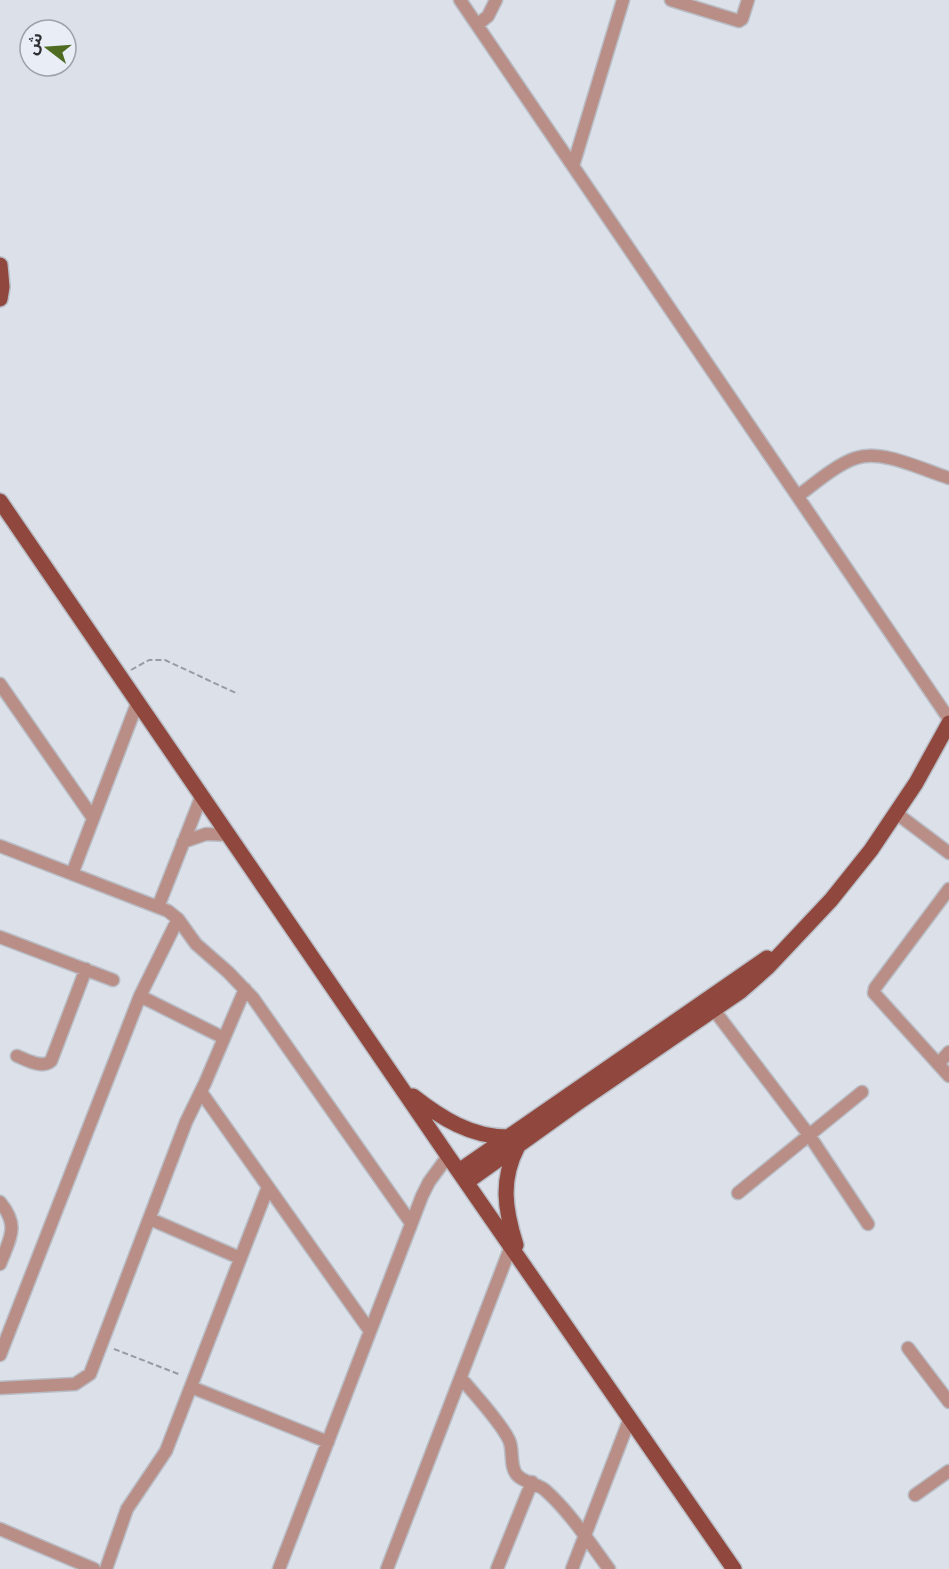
<svg xmlns="http://www.w3.org/2000/svg" width="949" height="1569" viewBox="0 0 949 1569" font-family="'Space Grotesk','Noto Sans Arabic',sans-serif">
<style>
.lines{fill:none;stroke-linecap:round;stroke-linejoin:round}
.minor-casing{stroke:#b9bdc5;stroke-width:15}
.major-casing{stroke:#b9bdc5;stroke-width:18}
.path{stroke:#989ba2;stroke-width:2;stroke-dasharray:6 3;stroke-linecap:butt}
.minor{stroke:#b98e87;stroke-width:12}
.major{stroke:#90483e;stroke-width:15}
</style>
<rect width="100%" height="100%" fill="#dce0e9"/>
<g class="lines">
<!-- minor casing -->
<g class="minor-casing">
<path id="minor" d="M460,0L949,719
M671,0L739,21L742,19L748,0
M477,25L488,16L496,0
M573,166L623,0
M798,496C814,484 837,464 856,458C882,449 923,470 949,478
M0,684L93,818
M896,813L949,853
M183,842L206,834L230,835
M0,846L168,911L178,919L196,944L228,972L253,998L411,1223
M72,874L138,701
M949,889L875,988L874,993L949,1076
M158,907L202,795
M0,937L113,980
M140,996L224,1038
M714,1010L809,1135L868,1224
M17,1056C27,1060 42,1069 51,1061L86,969
M938,1064L949,1052
M201,1092L370,1331
M738,1193L862,1092
M0,1202C20,1226 10,1238 0,1264
M150,1219L240,1258
M908,1348L949,1402
M0,1355L140,996L178,919
M461,1378C474,1394 500,1421 509,1440C514,1450 509,1466 517,1475C524,1483 537,1483 545,1490C569,1511 590,1543 609,1569
M191,1387L328,1442
M0,1388L75,1384L90,1374L186,1122L205,1083L245,989
M915,1495L949,1471
M0,1529L94,1569
M106,1569L127,1509L166,1451L268,1187
M279,1569L422,1196L429,1182L448,1156
M387,1569L511,1246
M497,1569L532,1482
M572,1569L630,1418"/>
</g>
<!-- major casing -->
<g class="major-casing">
<path id="major" d="M0,265L2,287L0,299
M0,501L448,1156L734,1569
M413,1096C441,1118 471,1137 508,1137
M459,1171L767,958
M467,1182L579,1102L741,991L767,968L831,900L871,850L916,783L949,723
M516,1245C505,1210 500,1180 518,1146"/>
</g>
<!-- path -->
<path class="path" d="M131,670L149,660H165L238,694
M114,1349L181,1375"/>
<!-- minor -->
<use href="#minor" class="minor"/>
<!-- major -->
<use href="#major" class="major"/>
</g>
<!-- north arrow -->
<g transform="translate(48 48) rotate(287)"><circle r="28" fill="#e9edf6" stroke="#9fa1a8" stroke-width="1.5"/>
<path d="M0-4.5L10 22L0 15L-10 22Z" fill="#4d6c22"/>
<text y="-9" font-size="16" font-weight="bold" text-anchor="middle" fill="#2f3034">ش</text>
</g>
</svg>
